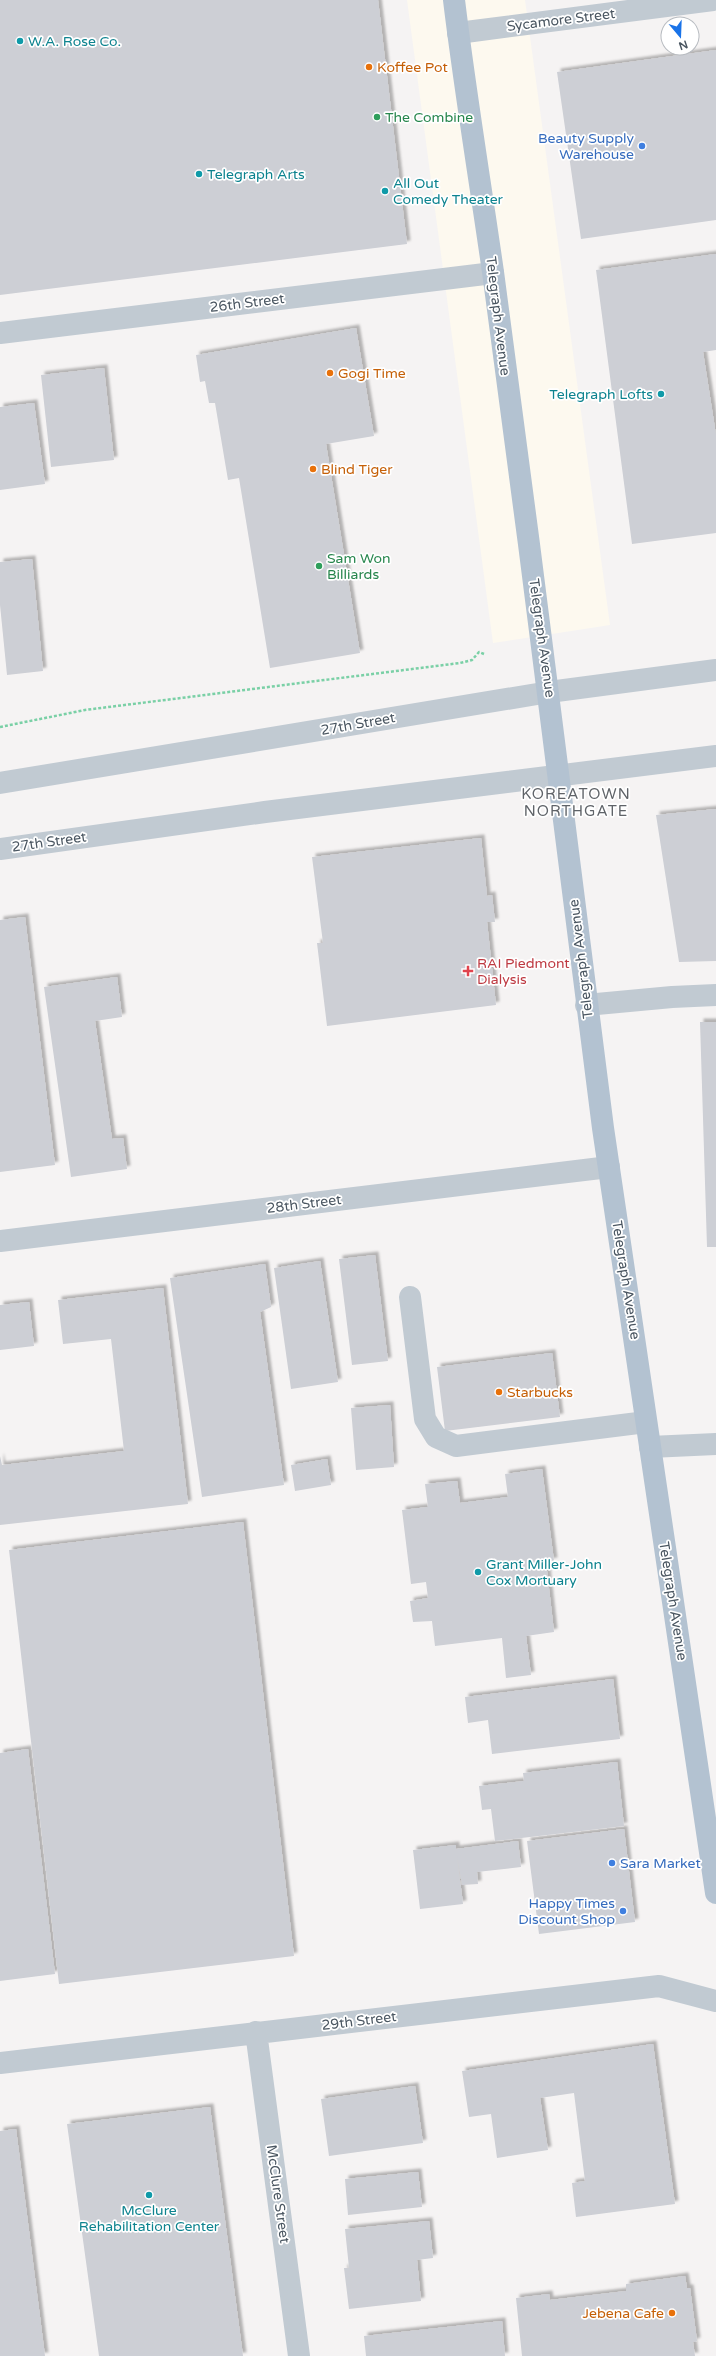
<svg xmlns="http://www.w3.org/2000/svg" width="716" height="2356" viewBox="0 0 716 2356" font-family="'Varela Round',sans-serif">
<style>
.commercial{fill:#fdf9ef}
.building{fill:#cdcfd5;filter:url(#shadow)}
.lines{fill:none;stroke-linecap:round;stroke-linejoin:round}
.path{stroke:#7ad0a6;stroke-width:2.5;stroke-dasharray:3 2;stroke-linecap:butt}
.minor{stroke:#c1cad2;stroke-width:22}
.major{stroke:#b3c2d1;stroke-width:22}
.culture-dot{fill:#0f9aa8;stroke:#fff;stroke-width:1.5}
.food-dot{fill:#e8710a;stroke:#fff;stroke-width:1.5}
.leisure-dot{fill:#2e9e5b;stroke:#fff;stroke-width:1.5}
.shop-dot{fill:#3f7fe0;stroke:#fff;stroke-width:1.5}
.health-dot{fill:#e0444e;stroke:#fff;stroke-width:1.5}
.labels{text-anchor:middle;dominant-baseline:central;stroke-width:3.5;stroke-linejoin:round;paint-order:stroke}
.street-label{font-size:14px;fill:#4a5661;stroke:#fff}
.culture-label{font-size:14px;fill:#0d838f;stroke:#fff;text-anchor:start}
.food-label{font-size:14px;fill:#c56008;stroke:#fff;text-anchor:start}
.leisure-label{font-size:14px;fill:#27864d;stroke:#fff;text-anchor:start}
.shop-label{font-size:14px;fill:#366cbe;stroke:#fff;text-anchor:end}
.health-label{font-size:14px;fill:#be3a42;stroke:#fff;text-anchor:start}
.neighbourhood-label{font-size:15px;letter-spacing:1px;fill:#5f6368;stroke:#fff}
</style>
<defs>
<filter id="shadow"><feDropShadow dx="3.5" dy="-3.5" stdDeviation="1" flood-color="#0004"/></filter>
</defs>
<rect width="100%" height="100%" fill="#f5f3f3"/>
<!-- commercial -->
<path class="commercial" d="M407,0H525L610,625L493,643Z"/>
<!-- building -->
<path class="building" d="M0,0H378L407,244L0,295Z
M716,50V220L581,239L557,72Z
M716,254V350L703,352L716,435V533L632,544L596,270Z
M356,328L374,436L326,444L360,653L270,668L239,478L228,480L215,403H209L205,381L200,382L196,355Z
M104,368L114,460L51,467L41,375Z
M34,403L45,484L0,490V407Z
M32,559L43,671L7,675L0,605V562Z
M716,809V961L679,962L656,815Z
M481,838L487,896L492,895L495,922H487L496,1005L327,1026L317,943H323L312,857Z
M25,917L55,1165L0,1172V920Z
M117,977L122,1017L95,1021L112,1139L123,1138L127,1169L71,1177L44,987Z
M700,1022H716V1247H707Z
M375,1255L388,1361L352,1365L339,1259Z
M320,1261L338,1382L291,1389L274,1268Z
M265,1264L271,1307L260,1312L284,1485L202,1497L170,1278Z
M163,1288L188,1504L0,1525V1456L2,1465L124,1451L111,1339L63,1344L58,1300Z
M29,1302L34,1346L0,1350V1305Z
M552,1353L560,1417L445,1431L437,1367Z
M390,1405L394,1467L356,1470L351,1408Z
M327,1459L331,1485L295,1491L291,1465Z
M542,1469L554,1561L546,1562L554,1632L526,1636L531,1675L506,1678L502,1638L435,1646L432,1621L413,1622L410,1601L428,1598L426,1582L411,1584L402,1510L428,1507L425,1484L457,1481L460,1503L508,1497L505,1474Z
M243,1522L294,1956L59,1984L9,1550Z
M613,1679L620,1739L492,1754L488,1720L468,1723L465,1697Z
M28,1749L55,1974L0,1981V1753Z
M617,1762L624,1826L495,1841L491,1809L482,1810L479,1786L524,1781L523,1773Z
M624,1829L635,1922L539,1934L527,1841Z
M518,1841L521,1867L477,1872L478,1884L462,1885L457,1856L463,1904L420,1909L413,1850L456,1845V1849Z
M653,2044L675,2204L576,2217L572,2183L585,2181L574,2093L540,2098L548,2150L497,2158L491,2114L469,2117L462,2071Z
M415,2086L423,2143L329,2156L321,2099Z
M210,2107L243,2356H99L67,2124Z
M16,2129L45,2356H0V2131Z
M418,2172L422,2207L348,2215L345,2179Z
M429,2221L433,2258L417,2260L421,2301L349,2309L344,2268H349L345,2229Z
M685,2276L687,2288H690L697,2341L693,2342L695,2356H522L516,2298L549,2294L550,2300L626,2291V2284Z
M502,2321L505,2356H366L364,2336Z"/>
<g class="lines">
<!-- path -->
<path class="path" d="M0,727L85,710L460,663L472,660L479,652L484,654"/>
<!-- minor -->
<path class="minor" d="M458,33L713,0
M0,333L493,273
M0,783L549,692L716,670
M0,849L265,812L716,756
M586,1005L672,997L716,995
M0,1241L609,1167
M410,1297L425,1419L436,1437L456,1446L646,1422
M650,1447L716,1444
M256,2032L299,2356
M0,2063L659,1986L716,2001"/>
<!-- major -->
<path class="major" d="M454,0C465,91 480,181 493,272C532,557 566,842 603,1128L716,1893"/>
</g>
<!-- markers -->
<g class="culture-dot">
<circle cx="20" cy="41" r="4"/>
<circle cx="199" cy="174" r="4"/>
<circle cx="385" cy="191" r="4"/>
<circle cx="661" cy="394" r="4"/>
<circle cx="478" cy="1572" r="4"/>
<circle cx="149" cy="2195" r="4"/>
</g>
<g class="food-dot">
<circle cx="369" cy="67" r="4"/>
<circle cx="330" cy="373" r="4"/>
<circle cx="313" cy="469" r="4"/>
<circle cx="499" cy="1392" r="4"/>
<circle cx="672" cy="2313" r="4"/>
</g>
<g class="leisure-dot">
<circle cx="377" cy="117" r="4"/>
<circle cx="319" cy="566" r="4"/>
</g>
<g class="shop-dot">
<circle cx="642" cy="146" r="4"/>
<circle cx="612" cy="1863" r="4"/>
<circle cx="623" cy="1911" r="4"/>
</g>
<path class="health-dot" d="M466 965h4v4h4v4h-4v4h-4v-4h-4v-4h4z"/>
<g class="labels">
<!-- street labels -->
<g class="street-label">
<text transform="translate(561 20) rotate(-7)">Sycamore Street</text>
<text transform="translate(247 303) rotate(-7)">26th Street</text>
<text transform="translate(498 316) rotate(83)">Telegraph Avenue</text>
<text transform="translate(542 638) rotate(82)">Telegraph Avenue</text>
<text transform="translate(358 724) rotate(-10)">27th Street</text>
<text transform="translate(49 842) rotate(-8)">27th Street</text>
<text transform="translate(581 959) rotate(-97)">Telegraph Avenue</text>
<text transform="translate(304 1204) rotate(-7)">28th Street</text>
<text transform="translate(626 1280) rotate(81)">Telegraph Avenue</text>
<text transform="translate(673 1601) rotate(81)">Telegraph Avenue</text>
<text transform="translate(359 2021) rotate(-7)">29th Street</text>
<text transform="translate(278 2194) rotate(82)">McClure Street</text>
</g>
<!-- culture labels -->
<g class="culture-label">
<text x="28" y="41">W.A. Rose Co.</text>
<text x="207" y="174">Telegraph Arts</text>
<text x="393" y="183">All Out<tspan x="393" dy="16">Comedy Theater</tspan></text>
<text x="653" y="394" text-anchor="end">Telegraph Lofts</text>
<text x="486" y="1564">Grant Miller-John<tspan x="486" dy="16">Cox Mortuary</tspan></text>
<text x="149" y="2210" text-anchor="middle">McClure<tspan x="149" dy="16">Rehabilitation Center</tspan></text>
</g>
<!-- food labels -->
<g class="food-label">
<text x="377" y="67">Koffee Pot</text>
<text x="338" y="373">Gogi Time</text>
<text x="321" y="469">Blind Tiger</text>
<text x="507" y="1392">Starbucks</text>
<text x="664" y="2313" text-anchor="end">Jebena Cafe</text>
</g>
<!-- leisure labels -->
<g class="leisure-label">
<text x="385" y="117">The Combine</text>
<text x="327" y="558">Sam Won<tspan x="327" dy="16">Billiards</tspan></text>
</g>
<!-- shop labels -->
<g class="shop-label">
<text x="634" y="138">Beauty Supply<tspan x="634" dy="16">Warehouse</tspan></text>
<text x="620" y="1863" text-anchor="start">Sara Market</text>
<text x="615" y="1903">Happy Times<tspan x="615" dy="16">Discount Shop</tspan></text>
</g>
<!-- health labels -->
<g class="health-label">
<text x="477" y="963">RAI Piedmont<tspan x="477" dy="16">Dialysis</tspan></text>
</g>
<!-- neighbourhood labels -->
<g class="neighbourhood-label">
<text x="576" y="794">KOREATOWN<tspan x="576" dy="17">NORTHGATE</tspan></text>
</g>
</g>
<!-- north arrow -->
<g transform="translate(680 36) rotate(161)"><circle r="19" fill="#ffffff" stroke="#b7bbc0"/>
<path d="M0-3L7 15L0 10L-7 15Z" fill="#1a73e8"/>
<text y="-6" font-size="11" font-weight="bold" text-anchor="middle" fill="#4a5661">N</text>
</g>
</svg>
